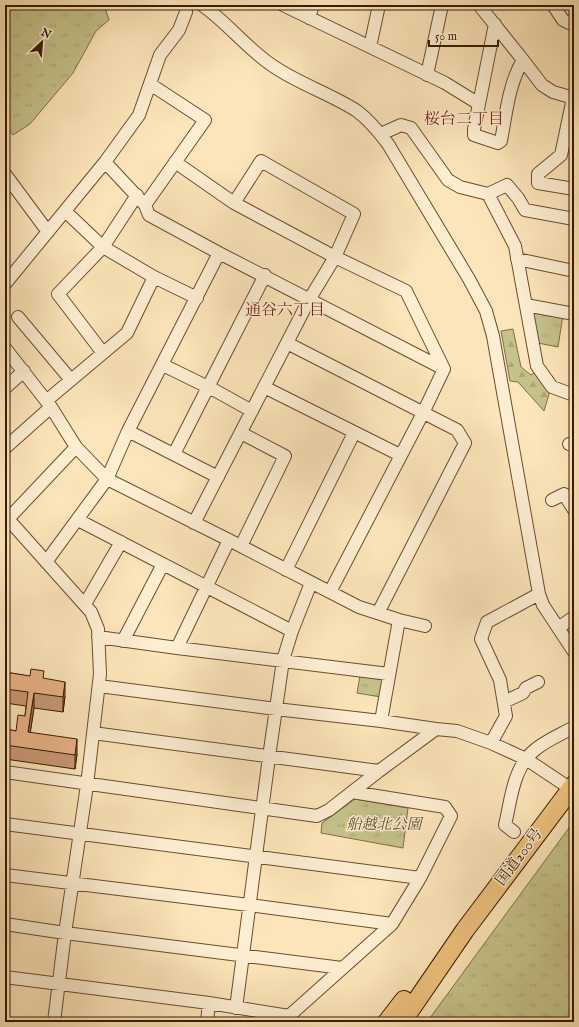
<svg xmlns="http://www.w3.org/2000/svg" width="579" height="1027" viewBox="0 0 579 1027" font-family="'IM FELL English','Noto Serif JP',serif">
<style>
.forest{fill:url(#forest-firs);stroke:#806e46}
.park{fill:url(#park-tufts);stroke:#806e46}
.lines{fill:none;stroke-linecap:round;stroke-linejoin:round}
.minor-casing{stroke:#6a4d30;stroke-width:14}
.highway-casing{stroke:#391a02;stroke-width:20}
.minor{stroke:#fdeed2;stroke-width:12}
.highway{stroke:#eec27d;stroke-width:18}
.wall{fill:#c89974;stroke:#391a02}
.shaded-wall{fill:#a27d5e;stroke:#391a02}
.building{fill:#e8b287;stroke:#391a02}
.labels{text-anchor:middle;dominant-baseline:central;stroke-width:3;stroke-linejoin:round;paint-order:stroke}
.park-label{font-size:15px;font-style:italic;fill:#634c2b;stroke:#fdeed2}
.street-label{font-size:15px;fill:#391a02;stroke:#fdeed2}
.neighbourhood-label{font-size:16px;fill:#7a1f14;stroke:#fdeed2}
</style>
<defs>
<pattern id="forest-firs" width="22" height="20" patternUnits="userSpaceOnUse"><rect width="22" height="20" fill="#c6c28b"/><path d="M5 1l3.5 6h-7zM16 11l3.5 6h-7z" fill="#aba676"/></pattern>
<pattern id="park-tufts" width="24" height="20" patternUnits="userSpaceOnUse"><rect width="24" height="20" fill="#c6c28b"/><path d="M3 7l-1-3M5 7V3M7 7l1-3M15 17l-1-3M17 17v-4M19 17l1-3" fill="none" stroke="#aba676"/></pattern>
</defs>
<rect width="100%" height="100%" fill="#fce5ba"/>
<filter id="stains"><feTurbulence type="fractalNoise" baseFrequency=".005" numOctaves="4"/><feColorMatrix values="0 0 0 0 .2 0 0 0 0 .09 0 0 0 0 .02 0 0 0 .5 -.17"/></filter>
<radialGradient id="worn" r=".72"><stop offset=".6" stop-color="#630" stop-opacity="0"/><stop offset="1" stop-color="#630" stop-opacity=".3"/></radialGradient>
<!-- forest -->
<path class="forest" d="M513,329L521,367L531,375L535,372L550,391L544,411L518,382L510,381L501,331Z"/>
<!-- park -->
<path class="park" d="M5,5H100L105,8L109,20L96,31L73,73L30,124L13,135L5,125Z
M532,310L563,315L558,347L538,343Z
M360,676L384,680L381,697L357,693Z
M355,799L408,808L403,848L321,833L322,823Z
M574,821V1022H427Z"/>
<g class="lines">
<!-- minor casing -->
<g class="minor-casing">
<path id="minor" d="M202,5C228,23 247,49 273,66C299,84 331,94 357,111C369,120 379,132 388,144L469,279L486,311L493,336L539,594L543,605L574,652
M283,5L445,83L479,104
M479,5L523,60L542,85L553,92L574,98
M553,5L563,20L569,23L574,21
M309,18L313,5
M495,24L474,129V135L498,143L501,141C506,114 509,83 523,60
M370,47L379,5
M427,75L442,5
M573,98L561,155L538,174V183L574,189
M381,134L401,125L411,128L448,180L460,187L488,194L515,246L537,366L552,387L574,395
M175,162L234,203L335,257L406,291L444,369L423,413L330,592
M5,174L48,232
M488,194L507,185L518,198L525,210L574,219
M145,205L205,120L150,84
M65,211L103,247L154,277L197,298
M219,253L444,369
M517,259L574,271
M5,284L105,162L139,115L160,55L179,30L186,12L185,5
M526,305L574,314
M18,317L71,380
M287,343L457,430L465,443L378,613
M5,348L51,407L76,447L107,479L229,540L359,607L399,620L425,626
M103,353L58,294L103,247L137,195
M163,365L216,391L252,411
M264,387L400,455
M5,388L24,371
M46,401L127,333L154,277
M128,431L218,477
M241,433L285,456L241,546
M569,444L574,445
M5,448L51,407
M174,454L265,275
M552,500L564,494L574,510
M5,514L8,519L91,612L98,629L100,674L87,785L65,933L54,1022
M8,519L76,447
M78,520L292,631
M194,523L309,300L335,257L354,214L261,161L234,203
M46,562L107,479L128,431L219,253L149,215L145,205L105,162
M286,570L354,433
M85,604L121,542
M558,628L574,617
M98,637L177,648L389,674
M123,641L163,564
M177,648L229,540
M99,686L276,709L381,721L436,729
M504,702L523,693L526,688L538,682
M381,721L399,620
M93,733L379,771
M491,743L506,716L500,680L481,639L487,622L539,594
M5,772L317,816L329,810L379,771L436,729L457,731L491,743L526,759L571,789
M5,824L420,878
M514,832L505,825C511,800 513,766 536,749C547,740 562,734 574,727
M5,875L249,905L392,924
M5,924L65,933L342,968
M5,977L209,1003L289,1016L392,924L420,878L451,816L445,807L352,792
M236,1008L269,757L283,660L292,631L311,583
M207,1022L209,1003"/>
</g>
<!-- highway casing -->
<g class="highway-casing">
<path id="highway" d="M387,1022L404,1000
M402,1022L465,930L574,785"/>
</g>
<!-- minor -->
<use href="#minor" class="minor"/>
<!-- highway -->
<use href="#highway" class="highway"/>
</g>
<!-- wall -->
<path class="wall" d="M5,672L44,679L65,696L63,712L34,708L30,733L77,754L75,769L5,759V729L16,731L25,716L26,706L5,703Z"/>
<!-- shaded-wall -->
<path class="shaded-wall" d="M65,682V696L63,712V697Z
M34,693V708L28,747V732Z
M77,739V754L75,769V755Z"/>
<!-- building -->
<path class="building" d="M31,669L44,671L43,678L65,682L63,697L34,693L28,732L77,739L75,755L5,745V729L16,731L18,715L25,716L28,692L5,689V672L30,676Z"/>
<g class="labels">
<!-- park labels -->
<g class="park-label">
<text x="384" y="824">船越北公園</text>
</g>
<!-- street labels -->
<g class="street-label">
<text transform="translate(519 857) rotate(-53)">国道200号</text>
</g>
<!-- neighbourhood labels -->
<g class="neighbourhood-label">
<text x="464" y="120">桜台二丁目</text>
<text x="285" y="311">通谷六丁目</text>
</g>
</g>
<!-- margin -->
<rect width="579" height="1027" fill="none" stroke="#fce5ba" stroke-width="20"/>
<rect x="6" y="6" width="567" height="1015" fill="none" stroke="#391a02" stroke-width="2"/>
<rect x="10" y="10" width="559" height="1007" fill="none" stroke="#391a02"/>
<!-- north arrow -->
<g transform="translate(42 42) rotate(26)" stroke="#fdeed2" stroke-width="3" paint-order="stroke">
<path d="M0-3L7 15L0 10L-7 15Z" fill="#391a02"/>
<text y="-6" font-size="11" font-weight="bold" text-anchor="middle" fill="#391a02">N</text>
</g>
<!-- scale -->
<path d="M429 40v6h69v-6" fill="none" stroke="#391a02" stroke-width="2"/>
<text x="435" y="40" font-size="12" fill="#391a02" stroke="#fdeed2" stroke-width="3" paint-order="stroke">50 m</text>
<rect width="100%" height="100%" filter="url(#stains)"/>
<rect width="100%" height="100%" fill="url(#worn)"/>
</svg>
